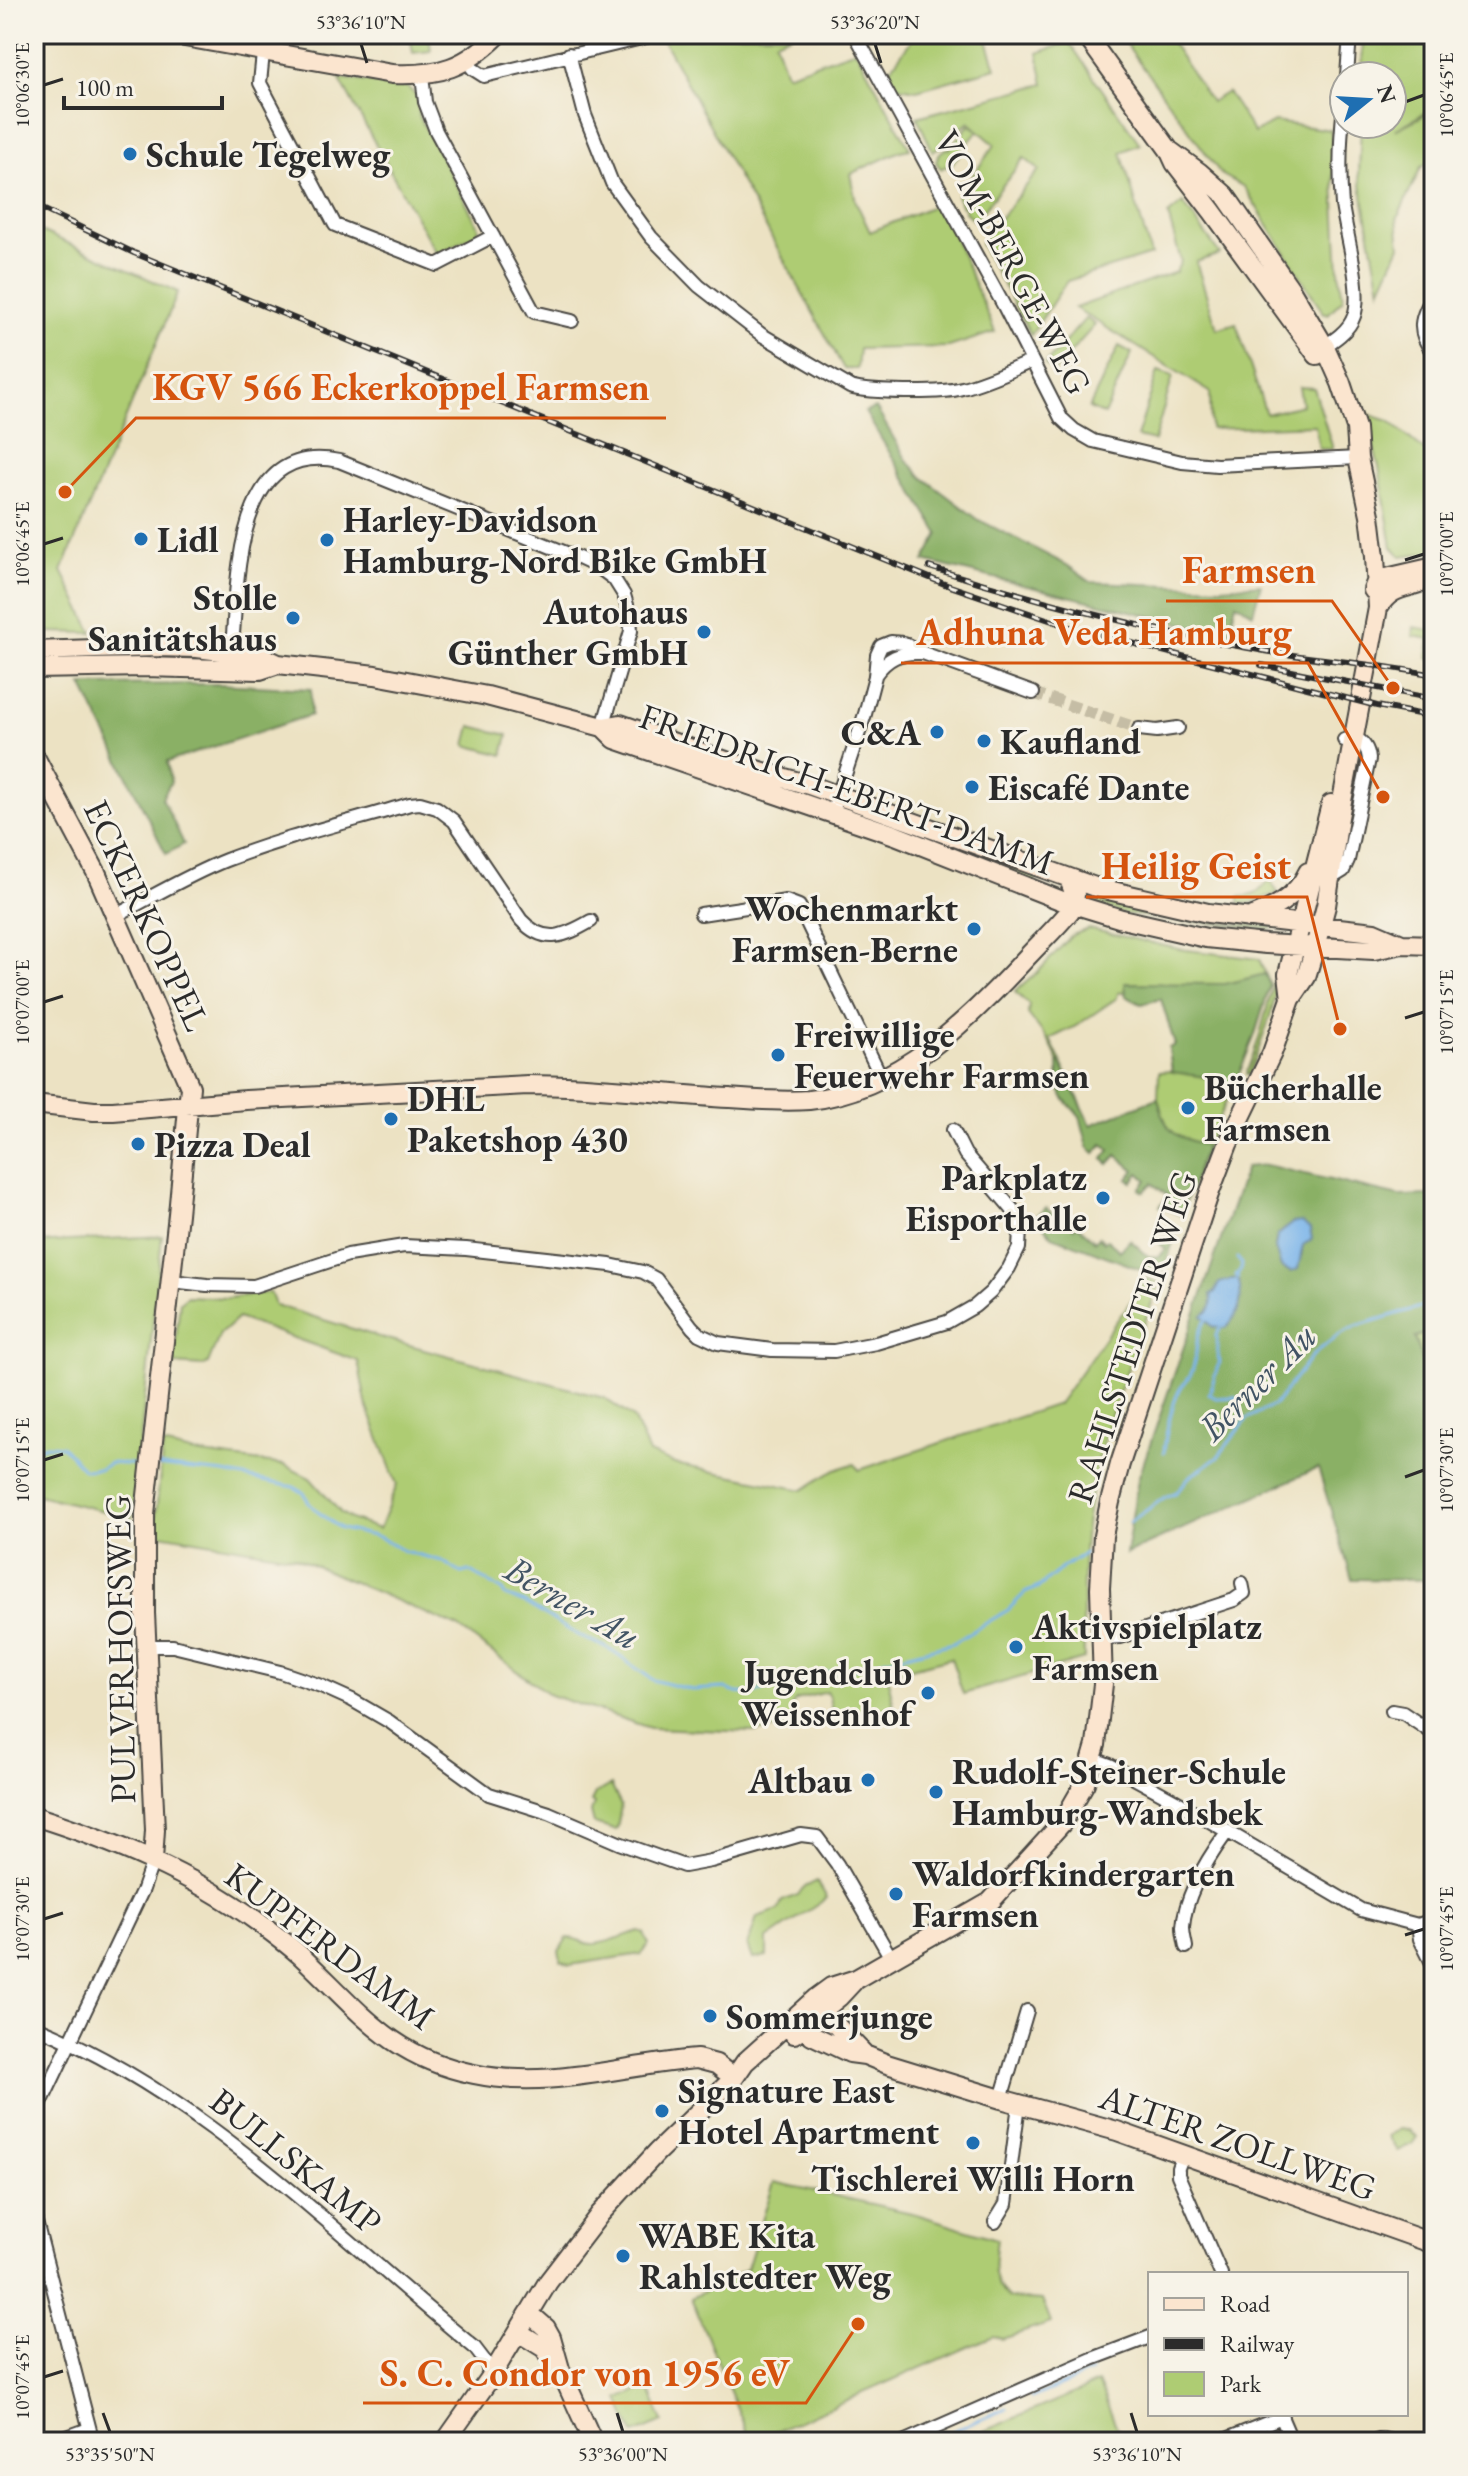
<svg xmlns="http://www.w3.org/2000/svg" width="1468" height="2476" viewBox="0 0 1468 2476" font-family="'EB Garamond',serif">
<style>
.green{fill:#aecc73;stroke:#6c7c4f;stroke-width:2;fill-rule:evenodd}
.forest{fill:#8ab065;stroke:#5a6e48;stroke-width:2;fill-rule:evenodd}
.water{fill:#79b4ea;stroke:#52708a;stroke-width:2}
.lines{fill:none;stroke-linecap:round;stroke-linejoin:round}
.stream{stroke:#79b4ea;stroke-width:3}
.street-tunnel{stroke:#c5bda5;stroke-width:12;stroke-dasharray:12 6;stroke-linecap:butt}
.street-casing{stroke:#484642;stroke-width:16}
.secondary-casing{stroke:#484642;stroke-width:22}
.street{stroke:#fff;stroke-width:12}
.secondary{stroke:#fbe5cf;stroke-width:18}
.rail-casing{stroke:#2b2b2b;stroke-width:6}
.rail{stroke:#f7f3e8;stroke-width:3;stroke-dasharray:9;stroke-linecap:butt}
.ticks{fill:none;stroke:#2b2b2b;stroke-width:3}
.poi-dot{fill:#1f6fb2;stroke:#f7f3e8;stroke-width:3}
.labels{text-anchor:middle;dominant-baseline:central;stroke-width:6;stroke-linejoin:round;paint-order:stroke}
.poi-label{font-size:36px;font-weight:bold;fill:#2b2b2b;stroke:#f7f3e8;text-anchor:start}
.street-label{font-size:36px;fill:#2b2b2b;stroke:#f7f3e8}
.water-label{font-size:38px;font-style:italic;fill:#425464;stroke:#f7f3e8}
.leader{fill:none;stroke:#d5540f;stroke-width:3}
.callout-dot{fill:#d5540f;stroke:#f7f3e8;stroke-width:3}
.callout-label{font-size:38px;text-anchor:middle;font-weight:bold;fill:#d5540f;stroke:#f7f3e8;stroke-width:6;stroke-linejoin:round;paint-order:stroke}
.neatline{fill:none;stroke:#2b2b2b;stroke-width:3}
.ticks-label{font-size:20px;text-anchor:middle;fill:#2b2b2b}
</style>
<rect width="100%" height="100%" fill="#f7f3e8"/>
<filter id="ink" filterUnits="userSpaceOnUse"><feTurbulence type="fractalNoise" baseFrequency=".0125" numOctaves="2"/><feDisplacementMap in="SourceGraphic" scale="16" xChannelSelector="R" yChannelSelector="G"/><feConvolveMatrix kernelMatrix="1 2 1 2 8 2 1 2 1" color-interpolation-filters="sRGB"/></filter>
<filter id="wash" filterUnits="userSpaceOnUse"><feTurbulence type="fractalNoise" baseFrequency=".006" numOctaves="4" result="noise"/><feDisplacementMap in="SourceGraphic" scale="32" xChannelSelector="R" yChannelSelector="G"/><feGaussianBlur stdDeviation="1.8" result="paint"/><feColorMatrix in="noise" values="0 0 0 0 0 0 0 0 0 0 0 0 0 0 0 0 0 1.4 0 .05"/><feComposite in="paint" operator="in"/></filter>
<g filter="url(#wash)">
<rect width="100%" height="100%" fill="#ece2c3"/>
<!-- green -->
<path class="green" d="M410,34H429L431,51L413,53Z
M678,34H792L775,41L786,74L856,50L910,149L900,151L850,174L856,202L870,232L940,203L995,332L949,347L859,349L857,369H844L663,40Z
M916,34H985L996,68L917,90L893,86L888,72Z
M1119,34H1166L1211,102L1227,92L1254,133L1274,122L1331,130L1339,271L1343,299L1328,314L1323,312L1244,187L1221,174Z
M1363,34H1434V107L1395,130L1434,110V160L1421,167L1397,219L1400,246L1380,290L1359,174L1361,124H1392V76H1362Z
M1069,42L1140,144L1121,152L1151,255L1067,281L1031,335L980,243L1039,170L1024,158L975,221L965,212V205L962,207L957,196L995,145L978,130L949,168L946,166L941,169L936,162L939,154L946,148L949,149L969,125L977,129L969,122L933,152L917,117L1044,84L1038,53Z
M339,78L407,87L418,97L419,116L479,227L478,233L437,255Z
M1183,203L1220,254L1196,262L1217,329L1236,323L1266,414L1302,405L1299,387L1314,388L1333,449H1319L1315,425L1211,429L1210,392L1075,308L1176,272L1181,261L1168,215Z
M34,228L178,292L62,571L93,633L47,632L34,609Z
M1086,318L1095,325L1054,371L1045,364Z
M1119,346L1132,353L1104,415L1089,408Z
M1158,371L1173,376L1154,441L1137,437Z
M1364,413L1389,421L1434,459V552L1401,556L1392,547L1379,467Z
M1414,627L1434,631L1430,653L1434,654V661L1427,656L1430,639L1413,636Z
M471,726L508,735L503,755L466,745Z
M858,809L1041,874L1032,884L856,816Z
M1270,880L1278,893L1250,903L1239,904V897C1258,895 1258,893 1270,880Z
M1097,898L1178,918L1207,922L1273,926L1272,930L1124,914L1083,899Z
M1089,929L1179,949L1259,959L1270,985L1254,1037L1209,1141L1181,1215L1160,1206L1168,1196L1152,1183L1144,1192L1140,1189L1147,1180L1139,1173L1132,1182L1128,1179L1135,1170L1117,1155L1109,1164L1103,1159L1110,1150L1103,1144L1095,1153C1085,1145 1087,1135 1084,1124C1079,1112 1067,1106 1062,1094C1057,1083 1061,1073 1058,1062C1053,1044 1039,1028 1028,1014L1029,1005L1015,992L1038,972L1072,935ZM1125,992L1126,996L1141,1004L1161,999L1175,1045L1169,1048L1172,1071L1159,1072L1158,1098L1091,1125L1050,1039L1076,1026L1117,998L1118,993Z
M1278,967H1281C1276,1005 1262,1040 1249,1075L1246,1074L1259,1038Z
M162,1236L132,1518L34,1494V1243Z
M1147,1278L1159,1283C1133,1358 1097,1438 1087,1518C1081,1565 1083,1612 1084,1659L963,1694L951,1658L887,1674L894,1707L834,1719L829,1697L826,1692L796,1700L792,1705L796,1726L753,1732L650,1728L550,1695L458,1627L295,1557L154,1533L163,1445L195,1453L284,1465L310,1478L341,1513L353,1520L379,1529L397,1485L366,1403L358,1361L238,1318L220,1334L208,1364L203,1366L173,1364L180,1302L187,1296L228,1298L270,1292L275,1305L376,1336L604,1398L633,1418L649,1453L675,1464L803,1490C819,1479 836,1467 855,1464L859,1470L1058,1404Z
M1434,1331V1400L1415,1337Z
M611,1785L621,1806L617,1829L614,1830L594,1824L591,1812L594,1804L591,1802L595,1794Z
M817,1881L827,1898L767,1939V1956L753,1959L748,1945L757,1917L778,1910L782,1901L798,1895L803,1888Z
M639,1931L644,1933L649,1944L641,1954L570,1965L561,1961L559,1951L567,1938C577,1937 582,1944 593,1944C605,1944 626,1935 639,1931Z
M1399,2129L1409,2130L1417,2137L1412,2144L1397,2151L1388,2136Z
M774,2182L916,2214L997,2239C994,2263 990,2280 1008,2298L1042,2300L1051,2323L1002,2339L993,2336L751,2442L691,2298L747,2269Z
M1098,2383L1123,2442H958Z
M648,2386L663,2422L634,2434L619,2399Z"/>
<!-- forest -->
<path class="forest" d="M876,408L906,459L922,477L979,520L1067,565L1091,582L1221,587L1261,584L1253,613L1236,603L1229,635L924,561L939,534L865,412Z
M219,684L311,689V715L167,762L171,782L162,798L184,844L166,854L82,685Z
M1265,974L1270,985L1254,1037L1235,1084L1222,1088L1211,1078L1172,1072L1169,1048L1175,1045L1161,999L1141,1004L1126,996L1125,983L1225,984Z
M1060,1062L1091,1125L1158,1098C1168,1136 1170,1133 1206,1146L1181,1215L1160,1206L1168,1196L1152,1183L1144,1192L1140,1189L1147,1180L1139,1173L1132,1182L1128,1179L1135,1170L1117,1155L1109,1164L1103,1159L1110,1150L1103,1144L1095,1153L1088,1147L1080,1116L1063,1097L1059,1087L1058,1063Z
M1266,1165L1399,1196L1434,1195V1331L1415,1337L1434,1400V1580L1352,1579L1318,1468L1126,1554L1138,1479L1246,1167ZM1292,1223C1303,1245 1308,1252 1291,1272L1281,1267L1275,1248L1277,1236Z
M1046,1208L1057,1218L1060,1215L1074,1228L1077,1225L1095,1241L1099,1237L1104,1242L1107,1240L1120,1251L1130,1240L1148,1256L1159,1257L1166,1249L1160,1244L1173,1227L1177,1228L1165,1268L1162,1272L1153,1274L1052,1236L1035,1216Z"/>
<!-- water -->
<path class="water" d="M1302,1222L1310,1229L1312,1239L1303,1245L1298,1269L1291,1272L1281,1267L1275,1248L1277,1236L1292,1223Z
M1238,1278C1244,1300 1240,1312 1226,1328L1213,1327L1202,1316C1211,1310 1213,1305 1211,1295L1215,1292L1219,1283Z"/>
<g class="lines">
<!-- stream -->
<path class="stream" d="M1237,1258L1242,1264L1241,1270L1236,1275L1238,1278
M1220,1328L1216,1335L1219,1363L1209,1394L1216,1398L1235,1397L1240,1402
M34,1449L47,1445L62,1446L84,1470L100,1469L110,1463L144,1465
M1164,1452C1166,1432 1171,1407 1180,1389C1184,1382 1191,1378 1193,1368C1199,1347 1193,1340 1206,1320
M156,1466L224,1473L294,1487L304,1493L309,1503L318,1512L341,1529L379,1537L404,1551L442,1561L461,1573L469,1571L502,1590L505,1596L525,1603L579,1636L606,1647L653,1680L664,1683L692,1690L725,1688L736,1693L752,1694L775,1686L797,1685L808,1675L842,1671L953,1643L1008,1610L1025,1593L1039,1587L1062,1568L1085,1553
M1130,1522L1165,1497L1177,1492L1189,1477L1217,1458L1247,1419L1275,1404L1313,1355L1338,1335L1356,1326L1434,1303
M1031,2398L1091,2372
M939,2437L1007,2408"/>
</g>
</g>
<g filter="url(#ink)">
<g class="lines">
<!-- street-tunnel -->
<path class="street-tunnel" d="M1033,693L1139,729"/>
<!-- street casing -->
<g class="street-casing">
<path id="street" d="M855,34L1004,306L1061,418L1074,430L1093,441L1182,462L1217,465L1358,458
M263,53L260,83L335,225L437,265L493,236
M569,54L585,115L612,183L651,237L699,286L762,335L850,387C870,393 942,394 962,388C986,382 1009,371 1032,361
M467,61L473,69L484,76L646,37
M422,75L425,102L436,131L534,312L572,321
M1347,76L1350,34
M1434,294C1421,318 1415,330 1434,354
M1320,349C1333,341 1349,331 1354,316C1363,290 1346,234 1342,205C1339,171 1340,140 1344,106
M231,657C239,589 230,439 339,461L581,559L598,567L614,579L624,595L630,615L631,631L603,727
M875,675C887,658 900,652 920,653
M1139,729L1157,731L1178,728
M832,814L865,714L875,676L877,655L881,646L891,642L903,643L923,653L1033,693
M1330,879L1343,871L1348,860L1369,759C1368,749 1364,742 1355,738L1344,740
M701,914L786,901L799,906L882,1079
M115,916C152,897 188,875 226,860C285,837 349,822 410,804L420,803L437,808L454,821L521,920C545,946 565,936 591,921
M171,1281L207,1285L254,1286L348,1255L404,1246L466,1249L610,1265L643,1272L656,1279L692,1327L699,1334L718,1343L772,1350L834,1351L876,1343L947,1322L975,1306L991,1292L1009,1268L1019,1248L1020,1229L1012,1209L965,1154L953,1130
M1102,1638L1121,1637L1234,1600L1244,1593L1242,1583
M147,1646H173L280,1672L321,1686L352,1700L390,1722L489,1794L549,1813L619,1843L684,1866L711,1861L801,1835L817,1837L837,1864L891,1958
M1392,1711L1403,1713L1434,1734
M1094,1759L1110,1765L1174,1800L1361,1910L1418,1925L1434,1919
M1418,1925L1420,1939L1434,1967
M1186,1947C1185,1941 1183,1934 1183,1927C1185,1894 1208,1858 1227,1832
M34,2026C203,2094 335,2234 474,2347L487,2364L490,2378
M1001,2099L1027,2011
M34,2118L143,1889L153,1860
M1183,2154L1178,2168V2175L1221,2274
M34,2214L93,2442
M995,2222L1006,2204L1019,2104
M1280,2414L1292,2442
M53,2442L89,2429
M903,2442L1092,2359L1150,2337
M1219,2442L1282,2417
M1372,2442L1383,2439L1397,2442"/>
</g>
<!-- secondary casing -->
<g class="secondary-casing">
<path id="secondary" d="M168,34L392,74C440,76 465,68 499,34
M1085,34L1169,150L1175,163L1212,211L1317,355
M1169,150L1199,172L1225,195L1291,290L1325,347L1341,383L1356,428L1358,458L1370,515L1375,557L1378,608
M1373,590L1376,582L1382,579L1434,567
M34,651L156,647L197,648L261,656L278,664L375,675L487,696L603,727L620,724L726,761L809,785L1095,887L1208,913L1374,932L1402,944
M34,669L144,667L260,670L278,664
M603,727L615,739L895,835L1060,900L1122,919L1206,938L1266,944L1374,950L1402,944L1434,945
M34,755L96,872L190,1087L178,1214L145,1514V1613L155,1830L153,1860
M1248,918C1273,909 1296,898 1308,872
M1291,999L1288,974L1331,804
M34,1104L94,1111H113L246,1100L528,1085C595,1085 662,1094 729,1098C756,1100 782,1102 809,1100C898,1091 970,1019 1028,956C1042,941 1057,927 1070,911L1075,895L1069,879
M34,1816C113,1841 191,1873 258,1922C273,1933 288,1944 301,1956C359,2010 390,2057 474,2074C549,2090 622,2065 697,2059L716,2064L734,2078
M809,2014L834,2023L865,2055
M793,2019L812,2035L850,2053L865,2055L887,2064L1001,2099L1117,2131L1434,2244
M794,2034L839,1997L853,1982
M530,2314L546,2328L551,2337L560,2369L593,2442
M518,2332L544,2348L555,2363
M445,2442L490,2378L548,2282L600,2214L657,2152L734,2078L745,2062L755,2053L816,1998L831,1987L856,1979L990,1902L1062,1823L1085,1783L1096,1745L1103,1684L1100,1588L1103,1536L1110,1502L1120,1464L1209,1194L1228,1144L1272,1053L1291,999L1306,977L1315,947L1326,906L1339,817L1378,608C1393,582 1411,591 1434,576"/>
</g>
<!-- street -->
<use href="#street" class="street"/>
<!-- secondary -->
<use href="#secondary" class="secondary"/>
<!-- rail casing -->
<g class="rail-casing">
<path id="rail" d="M34,205L134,253L947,585L1073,628L1377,706L1434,717
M929,567C1040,602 1151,631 1265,651C1321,660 1378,664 1434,675
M1261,665L1434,699"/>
</g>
<!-- rail -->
<use href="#rail" class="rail"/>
</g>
</g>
<!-- ticks -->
<path class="ticks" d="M361,44L367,63M875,44L881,63M44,85L63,79M1405,102L1424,95M44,544L63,538M1405,560L1424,554M44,1002L63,996M1405,1018L1424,1012M44,1460L63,1454M1405,1477L1424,1470M44,1919L63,1913M1405,1935L1424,1929M44,2377L63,2371M103,2413L110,2432M617,2413L623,2432M1131,2413L1137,2432"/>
<!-- markers -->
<g class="poi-dot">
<circle cx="130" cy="154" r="8"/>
<circle cx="141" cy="539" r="8"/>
<circle cx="327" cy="540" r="8"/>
<circle cx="293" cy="618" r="8"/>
<circle cx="704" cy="632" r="8"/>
<circle cx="937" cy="732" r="8"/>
<circle cx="984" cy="741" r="8"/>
<circle cx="972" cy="787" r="8"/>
<circle cx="974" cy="929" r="8"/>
<circle cx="778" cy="1055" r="8"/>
<circle cx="1188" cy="1108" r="8"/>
<circle cx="391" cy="1119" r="8"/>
<circle cx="138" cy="1144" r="8"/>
<circle cx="1103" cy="1198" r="8"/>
<circle cx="1016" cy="1647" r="8"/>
<circle cx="928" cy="1693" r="8"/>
<circle cx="868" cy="1780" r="8"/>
<circle cx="936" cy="1792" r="8"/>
<circle cx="896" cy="1894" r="8"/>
<circle cx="710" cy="2016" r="8"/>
<circle cx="662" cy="2111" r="8"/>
<circle cx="973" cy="2143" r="8"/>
<circle cx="623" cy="2256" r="8"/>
</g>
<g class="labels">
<!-- poi labels -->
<g class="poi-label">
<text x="146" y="154">Schule Tegelweg</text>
<text x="343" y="519">Harley-Davidson<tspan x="343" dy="41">Hamburg-Nord Bike GmbH</tspan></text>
<text x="157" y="539">Lidl</text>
<text x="277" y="597" text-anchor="end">Stolle<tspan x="277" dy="41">Sanitätshaus</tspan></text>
<text x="688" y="611" text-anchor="end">Autohaus<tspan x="688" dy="41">Günther GmbH</tspan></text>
<text x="921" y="732" text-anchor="end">C&amp;A</text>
<text x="1000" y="741">Kaufland</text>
<text x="988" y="787">Eiscafé Dante</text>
<text x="958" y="908" text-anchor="end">Wochenmarkt<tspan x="958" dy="41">Farmsen-Berne</tspan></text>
<text x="794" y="1034">Freiwillige<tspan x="794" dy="41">Feuerwehr Farmsen</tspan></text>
<text x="1204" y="1087">Bücherhalle<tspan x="1204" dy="41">Farmsen</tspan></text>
<text x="407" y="1098">DHL<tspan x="407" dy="41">Paketshop 430</tspan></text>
<text x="154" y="1144">Pizza Deal</text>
<text x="1087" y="1177" text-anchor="end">Parkplatz<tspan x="1087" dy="41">Eisporthalle</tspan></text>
<text x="1032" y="1626">Aktivspielplatz<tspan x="1032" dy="41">Farmsen</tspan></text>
<text x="912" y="1672" text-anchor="end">Jugendclub<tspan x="912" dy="41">Weissenhof</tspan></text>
<text x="952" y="1771">Rudolf-Steiner-Schule<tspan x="952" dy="41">Hamburg-Wandsbek</tspan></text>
<text x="852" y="1780" text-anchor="end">Altbau</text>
<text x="912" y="1873">Waldorfkindergarten<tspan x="912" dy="41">Farmsen</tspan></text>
<text x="726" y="2016">Sommerjunge</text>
<text x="678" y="2090">Signature East<tspan x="678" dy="41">Hotel Apartment</tspan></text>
<text x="973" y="2178" text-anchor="middle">Tischlerei Willi Horn</text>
<text x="639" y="2235">WABE Kita<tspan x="639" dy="41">Rahlstedter Weg</tspan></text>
</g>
<!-- street labels -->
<g class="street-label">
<text transform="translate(1013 262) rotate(62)">VOM-BERGE-WEG</text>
<text transform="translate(847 789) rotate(20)">FRIEDRICH-EBERT-DAMM</text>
<text transform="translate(147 915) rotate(65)">ECKERKOPPEL</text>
<text transform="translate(1132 1337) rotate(-72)">RAHLSTEDTER WEG</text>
<text transform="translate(120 1649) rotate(-91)">PULVERHOFSWEG</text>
<text transform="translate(330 1946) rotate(37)">KUPFERDAMM</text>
<text transform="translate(1238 2142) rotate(19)">ALTER ZOLLWEG</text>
<text transform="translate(296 2161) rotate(39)">BULLSKAMP</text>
</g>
<!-- water labels -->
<g class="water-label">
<text transform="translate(1257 1381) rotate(-45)">Berner Au</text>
<text transform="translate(573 1602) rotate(30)">Berner Au</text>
</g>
</g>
<!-- callouts -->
<path class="leader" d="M65 492L136 418H666M1393 688L1332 601H1166M1383 797L1308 663H901M1340 1029L1307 897H1086M858 2324L806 2403H363"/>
<g class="callout-dot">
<circle cx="65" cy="492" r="8"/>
<circle cx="1393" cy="688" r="8"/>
<circle cx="1383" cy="797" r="8"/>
<circle cx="1340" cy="1029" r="8"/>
<circle cx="858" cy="2324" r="8"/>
</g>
<g class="callout-label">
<text x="401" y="400">KGV 566 Eckerkoppel Farmsen</text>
<text x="1249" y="583">Farmsen</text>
<text x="1104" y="645">Adhuna Veda Hamburg</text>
<text x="1196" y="879">Heilig Geist</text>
<text x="585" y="2386">S. C. Condor von 1956 eV</text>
</g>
<!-- margin -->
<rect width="1468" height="2476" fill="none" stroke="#f7f3e8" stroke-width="88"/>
<!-- legend -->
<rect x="1148" y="2272" width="260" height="144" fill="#f7f3e8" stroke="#a5a39c" stroke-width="2"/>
<rect x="1164" y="2298" width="40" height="12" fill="#fbe5cf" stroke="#a5a39c" stroke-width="2"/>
<text x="1220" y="2312" font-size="24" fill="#2b2b2b">Road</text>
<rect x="1164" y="2338" width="40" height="12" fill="#2b2b2b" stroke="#a5a39c" stroke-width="2"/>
<text x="1220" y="2352" font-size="24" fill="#2b2b2b">Railway</text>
<rect x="1164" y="2372" width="40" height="24" fill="#aecc73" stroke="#a5a39c" stroke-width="2"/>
<text x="1220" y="2392" font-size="24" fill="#2b2b2b">Park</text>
<!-- north arrow -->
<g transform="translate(1368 100) rotate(72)"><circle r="38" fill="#f7f3e8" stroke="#a5a39c" stroke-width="2"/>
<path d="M0-6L14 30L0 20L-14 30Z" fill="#1f6fb2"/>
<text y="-12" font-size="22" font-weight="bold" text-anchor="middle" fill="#2b2b2b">N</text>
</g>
<!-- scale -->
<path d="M64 96v12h158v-12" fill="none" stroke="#2b2b2b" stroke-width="4"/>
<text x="76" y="96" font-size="24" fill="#2b2b2b" stroke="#f7f3e8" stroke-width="6" paint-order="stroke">100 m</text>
<rect x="44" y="44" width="1380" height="2388" class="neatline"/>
<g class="ticks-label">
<text x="361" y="29">53°36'10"N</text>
<text x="875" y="29">53°36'20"N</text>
<text transform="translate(22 85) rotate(-90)" y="7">10°06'30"E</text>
<text transform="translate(1446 95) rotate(-90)" y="7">10°06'45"E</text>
<text transform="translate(22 544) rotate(-90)" y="7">10°06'45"E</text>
<text transform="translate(1446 554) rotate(-90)" y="7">10°07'00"E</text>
<text transform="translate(22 1002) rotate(-90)" y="7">10°07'00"E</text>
<text transform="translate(1446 1012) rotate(-90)" y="7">10°07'15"E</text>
<text transform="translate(22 1460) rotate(-90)" y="7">10°07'15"E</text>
<text transform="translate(1446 1470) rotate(-90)" y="7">10°07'30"E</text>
<text transform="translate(22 1919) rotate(-90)" y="7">10°07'30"E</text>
<text transform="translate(1446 1929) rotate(-90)" y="7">10°07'45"E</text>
<text transform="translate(22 2377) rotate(-90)" y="7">10°07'45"E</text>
<text x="110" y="2461">53°35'50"N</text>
<text x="623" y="2461">53°36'00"N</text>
<text x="1137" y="2461">53°36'10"N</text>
</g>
</svg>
